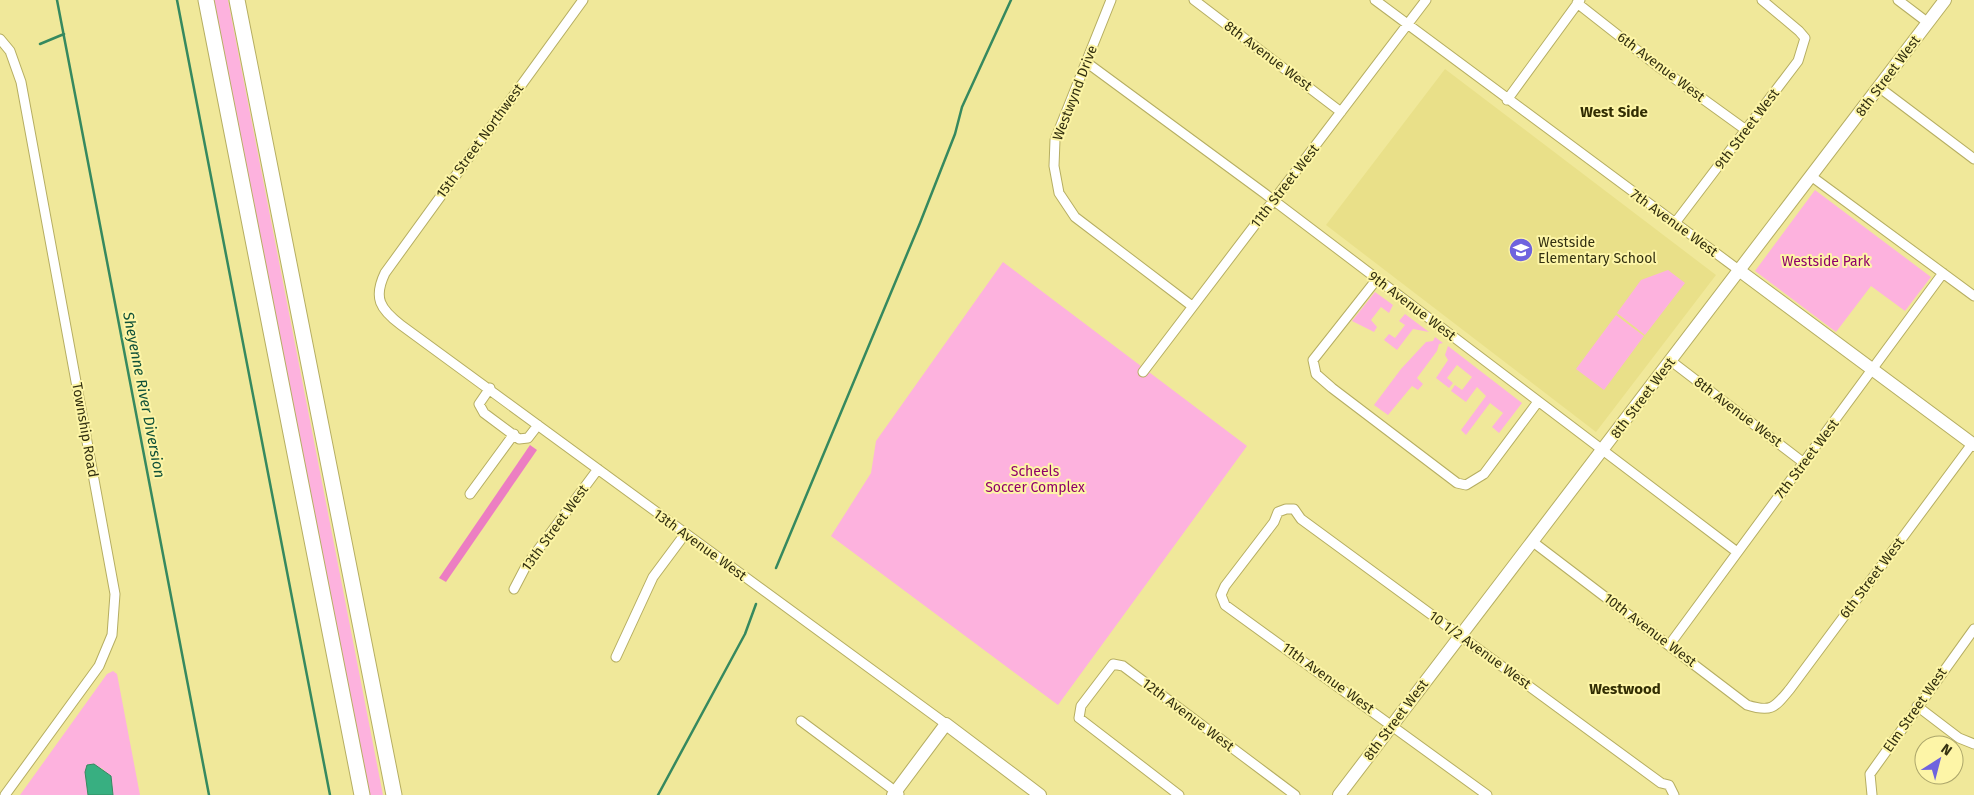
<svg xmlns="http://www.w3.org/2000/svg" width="1974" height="795" viewBox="0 0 1974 795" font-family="'Fira Sans',sans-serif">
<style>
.built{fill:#e9e089}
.green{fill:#fdb2de}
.forest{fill:#ec7ec2}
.water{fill:#38af81;stroke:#36895f}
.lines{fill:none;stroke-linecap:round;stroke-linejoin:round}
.stream{stroke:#36895f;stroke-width:2.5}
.street-casing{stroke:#b6ae62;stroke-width:11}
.secondary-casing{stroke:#b6ae62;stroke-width:14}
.highway-casing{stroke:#b6ae62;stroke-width:17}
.street{stroke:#fff;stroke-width:9}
.secondary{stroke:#fff;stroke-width:12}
.highway{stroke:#fff;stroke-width:15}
.labels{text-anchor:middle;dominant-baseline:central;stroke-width:4;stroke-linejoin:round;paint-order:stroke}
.street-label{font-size:14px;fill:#333010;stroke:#fdf5a7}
.poi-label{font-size:14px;fill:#333010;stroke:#fdf5a7;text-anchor:start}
.park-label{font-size:14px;fill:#90006b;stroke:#fdf5a7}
.neighbourhood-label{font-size:15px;font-weight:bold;fill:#322d03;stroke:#fdf5a7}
.water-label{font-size:15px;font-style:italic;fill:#0e4f37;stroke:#fdf5a7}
</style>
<rect width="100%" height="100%" fill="#f0e89a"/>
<!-- built -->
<path class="built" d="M1445,69L1716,275L1596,432L1326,225Z"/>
<!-- green -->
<path class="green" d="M213,0H228L383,795H369Z
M1815,190L1931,277L1905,311L1871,286L1836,332L1755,271Z
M1003,262L1247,446L1058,705L831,536L871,473L876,441Z
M1668,270L1685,283L1645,335L1617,313L1641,280Z
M1375,292L1393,305L1389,313L1381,307L1371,320L1377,327L1374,332L1352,321Z
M1405,314L1429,332L1413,329L1397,350L1384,340L1389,334L1395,338L1405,325L1399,321Z
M1616,315L1644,336L1604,390L1576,369Z
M1435,337L1443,343L1439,344L1437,351L1417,378L1423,384L1418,390L1412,386L1388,415L1374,405L1401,369L1426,342L1433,341Z
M1448,346L1522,403L1499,433L1492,427L1503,413L1490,403L1466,435L1461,430L1486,396L1477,387L1466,402L1451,391L1455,385L1462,390L1472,377L1457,365L1447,378L1453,383L1449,388L1436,378L1448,360L1445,355Z
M113,671L117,674L140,795H113L110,780L102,768L85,772L88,795H20L107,674Z"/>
<!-- forest -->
<path class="forest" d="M530,445L537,450L446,582L439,578Z"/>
<!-- water -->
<path class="water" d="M94,764L111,776L113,795H88L85,772L87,765Z"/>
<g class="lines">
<!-- stream -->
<path class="stream" d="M57,0L209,795
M177,0L330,795
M40,44L64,34
M776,568L920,223L955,134L962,107L1011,0
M658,795L745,634L756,604"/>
<!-- street casing -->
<g class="street-casing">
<path id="street" d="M583,0L385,273C373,298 380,309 401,325L946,724
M1111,0L1055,140L1054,166L1059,193L1075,217L1192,306
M1194,0L1341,112
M1375,0L1740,271
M1898,0L1927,22
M1577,3L1656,65L1746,130
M0,39L10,51L21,82L115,594L112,635L99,666L5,795
M1086,62L1264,193L1737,552
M1880,88L1974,159
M1507,100L1580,0
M1811,176L1974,296
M1675,223L1798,61L1805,38L1799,31L1762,0
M1377,279L1313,360L1316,374L1332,388L1457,483L1466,485L1484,474L1537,403
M1671,361L1804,463
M1143,372L1426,0
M490,388L479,404L484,413L519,439L528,438L538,425
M470,494L514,434
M1533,542L1747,705C1772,713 1775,707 1790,689L1972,444
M514,589L526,566L598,469
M1670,644L1943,273
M616,657L653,577L685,534
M1917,706L1959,738L1974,744
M801,721L899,794
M1179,795L1079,718L1081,706L1113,664L1123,666L1295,795
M1487,795L1225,605L1221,595L1225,586L1274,522L1278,512L1286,509H1294L1301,519L1661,783L1669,785L1674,795
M1872,795L1870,774L1974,629"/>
</g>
<!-- secondary casing -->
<g class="secondary-casing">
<path id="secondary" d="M1740,271L1974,445
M893,795L946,724L1040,795
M1339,795L1945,0"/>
</g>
<!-- highway casing -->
<g class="highway-casing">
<path id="highway" d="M206,0L362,795
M237,0L394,795"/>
</g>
<!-- street -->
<use href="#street" class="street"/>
<!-- secondary -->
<use href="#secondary" class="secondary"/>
<!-- highway -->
<use href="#highway" class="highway"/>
</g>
<!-- icons -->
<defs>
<g id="school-disc" transform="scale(1.25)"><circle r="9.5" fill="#6f63de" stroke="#fdf5a7"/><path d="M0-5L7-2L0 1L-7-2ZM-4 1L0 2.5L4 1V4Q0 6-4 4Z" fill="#fff"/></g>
</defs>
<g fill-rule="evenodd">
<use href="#school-disc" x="1521" y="250"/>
</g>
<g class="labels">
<!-- street labels -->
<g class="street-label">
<text transform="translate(1268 56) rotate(37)">8th Avenue West</text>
<text transform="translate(1661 67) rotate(37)">6th Avenue West</text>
<text transform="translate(1888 76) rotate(-53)">8th Street West</text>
<text transform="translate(1075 93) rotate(-69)">Westwynd Drive</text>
<text transform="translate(1747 129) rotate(-53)">9th Street West</text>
<text transform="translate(480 141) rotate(-54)">15th Street Northwest</text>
<text transform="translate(1285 186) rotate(-52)">11th Street West</text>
<text transform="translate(1674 223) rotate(36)">7th Avenue West</text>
<text transform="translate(1412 306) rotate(37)">9th Avenue West</text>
<text transform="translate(1643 398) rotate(-53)">8th Street West</text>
<text transform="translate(1738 412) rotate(37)">8th Avenue West</text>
<text transform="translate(85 430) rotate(80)">Township Road</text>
<text transform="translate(1807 459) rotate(-53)">7th Street West</text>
<text transform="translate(555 528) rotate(-54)">13th Street West</text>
<text transform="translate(700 545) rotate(36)">13th Avenue West</text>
<text transform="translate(1872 578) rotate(-53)">6th Street West</text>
<text transform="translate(1650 630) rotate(37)">10th Avenue West</text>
<text transform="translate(1480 650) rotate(36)">10 1/2 Avenue West</text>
<text transform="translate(1328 678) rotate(36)">11th Avenue West</text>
<text transform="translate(1915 710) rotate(-55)">Elm Street West</text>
<text transform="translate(1188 715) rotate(37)">12th Avenue West</text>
<text transform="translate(1396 720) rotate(-53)">8th Street West</text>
</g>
<!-- poi labels -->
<g class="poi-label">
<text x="1538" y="242">Westside<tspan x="1538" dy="16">Elementary School</tspan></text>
</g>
<!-- park labels -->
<g class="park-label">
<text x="1826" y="261">Westside Park</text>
<text x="1035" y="471">Scheels<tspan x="1035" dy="16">Soccer Complex</tspan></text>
</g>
<!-- neighbourhood labels -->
<g class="neighbourhood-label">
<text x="1614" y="112">West Side</text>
<text x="1625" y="689">Westwood</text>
</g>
<!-- water labels -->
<g class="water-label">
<text transform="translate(144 395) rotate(79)">Sheyenne River Diversion</text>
</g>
</g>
<!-- north arrow -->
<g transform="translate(1939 760) rotate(36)"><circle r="24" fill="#fdf5a7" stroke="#aca66b"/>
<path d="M0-4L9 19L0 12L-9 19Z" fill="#6f63de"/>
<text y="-8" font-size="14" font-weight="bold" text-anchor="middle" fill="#333010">N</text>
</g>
</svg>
